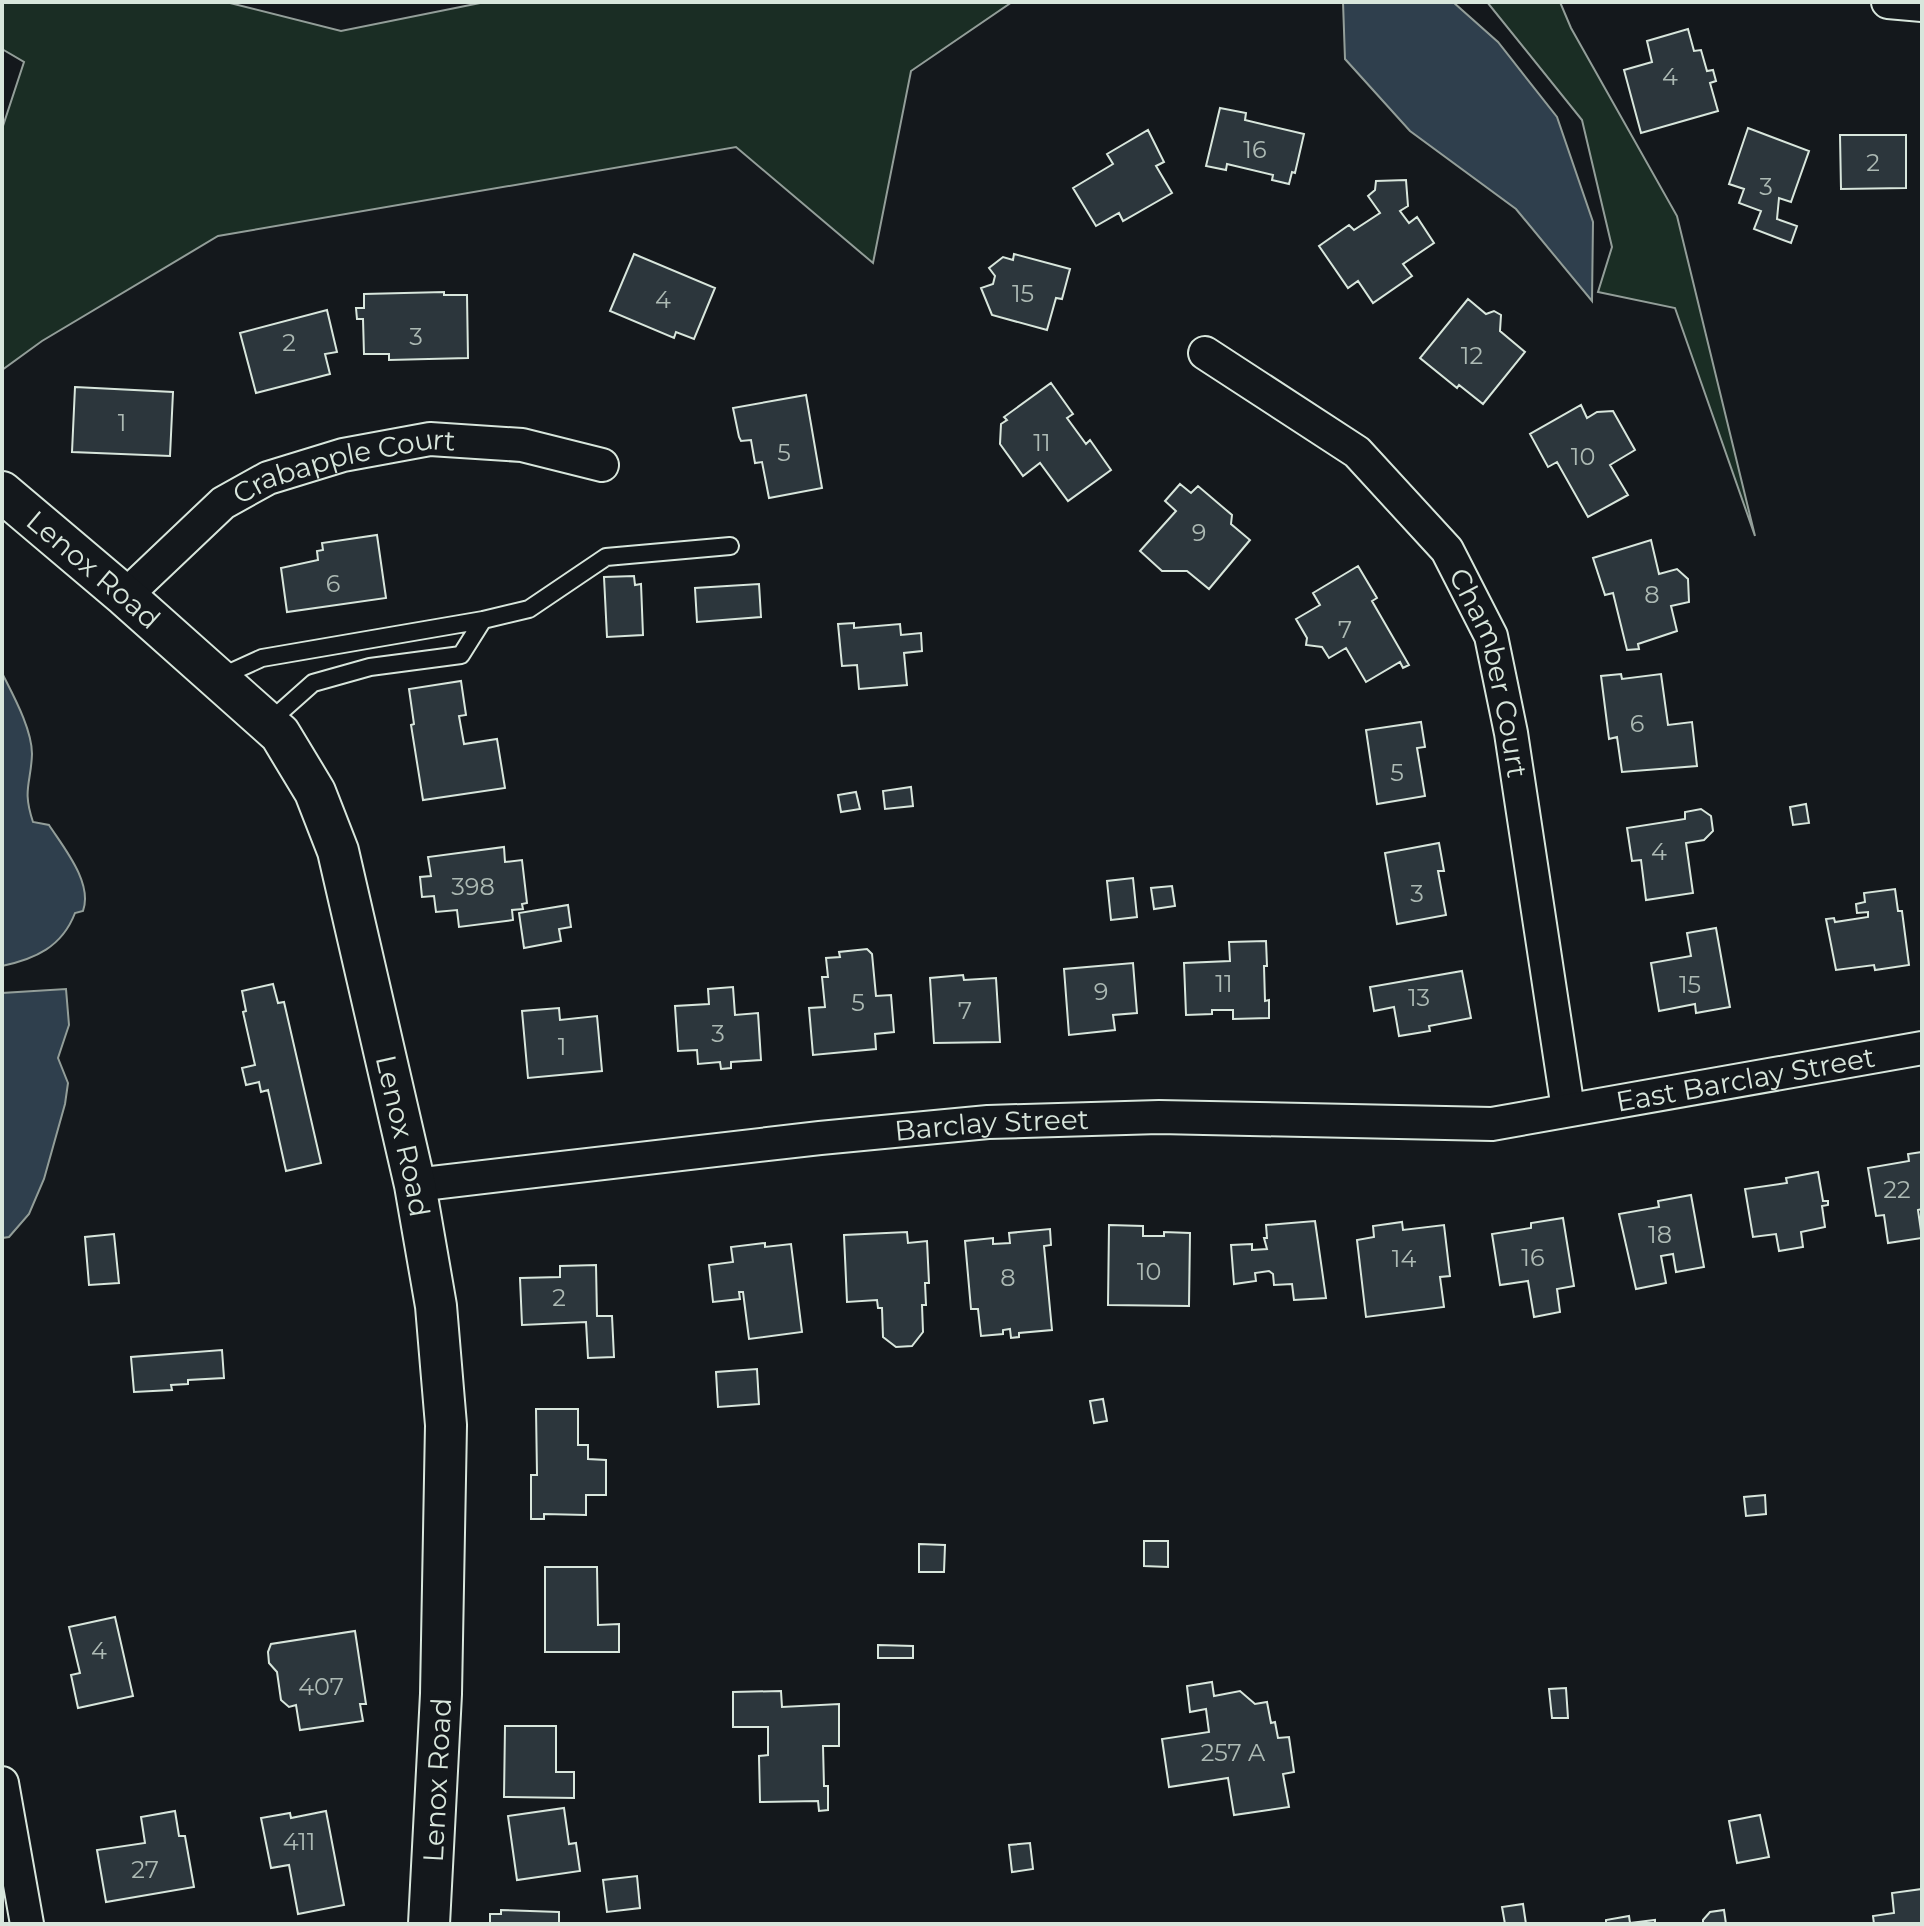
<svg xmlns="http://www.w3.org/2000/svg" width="1924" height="1926" viewBox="0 0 1924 1926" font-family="Montserrat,sans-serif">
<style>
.green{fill:#1a2d24;stroke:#939e99;stroke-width:2}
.water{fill:#2f3f4d;stroke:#939e99;stroke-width:2}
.building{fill:#2c363c;stroke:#d8e6dc;stroke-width:2}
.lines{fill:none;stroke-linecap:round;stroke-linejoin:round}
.service-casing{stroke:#d8e6dc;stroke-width:20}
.minor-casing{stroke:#d8e6dc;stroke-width:36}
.tertiary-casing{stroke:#d8e6dc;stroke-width:44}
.service{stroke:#14181c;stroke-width:16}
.minor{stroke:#14181c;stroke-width:32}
.tertiary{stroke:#14181c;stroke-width:40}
.labels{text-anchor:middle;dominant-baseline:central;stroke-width:6;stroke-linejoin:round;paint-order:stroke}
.number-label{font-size:24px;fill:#adbab4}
.street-label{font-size:28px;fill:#d8e6dc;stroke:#14181c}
</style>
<rect width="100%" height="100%" fill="#14181c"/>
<!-- green -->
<path class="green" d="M2,2H226L341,31L485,2H1012L911,71L873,263L736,147L218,236L42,341L2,370V129L24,62L2,49Z
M1487,2H1560L1571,28L1677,216L1755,536L1675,308L1598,292L1612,247L1582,120Z"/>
<!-- water -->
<path class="water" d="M1343,2H1453L1498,42L1557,117L1593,222L1592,301L1516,209L1410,131L1345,59Z
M2,673C13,695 32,729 32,754C31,784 22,789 33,822L49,825C64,848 93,883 83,911L75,913C62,947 35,959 2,966Z
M66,989L69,1025L58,1058L68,1083L65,1104L44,1179L29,1214L9,1237L2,1238V993Z"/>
<!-- building -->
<path class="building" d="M1688,29L1694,51L1701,50L1707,71L1713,70L1716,81L1710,83L1718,111L1641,133L1624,70L1652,62L1647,41Z
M1220,108L1246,113L1245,120L1304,134L1295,173L1292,172L1289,184L1272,180L1273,175L1227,164L1226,170L1206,166Z
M1748,128L1809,151L1791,202L1779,198L1777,219L1797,226L1791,243L1754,229L1761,211L1739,203L1744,189L1729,184Z
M1148,130L1164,162L1156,166L1172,193L1123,221L1119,213L1096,226L1073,188L1113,164L1107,154Z
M1840,135H1906V188L1841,189Z
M1406,180L1408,206L1400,211L1409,223L1417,217L1434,243L1403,264L1412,276L1373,303L1358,281L1348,288L1319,246L1349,225L1354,230L1380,213L1368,196L1375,190L1376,181Z
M634,254L715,288L694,339L676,332L674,338L610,311Z
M1014,254L1070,269L1062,299L1056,298L1047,330L992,315L981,288L993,284L995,276L989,268L1003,257L1013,260Z
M444,292V295H467L468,358L389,360V354H364L363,319H357L356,308H364V294Z
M1468,299L1486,314L1494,311L1501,315L1500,331L1525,352L1483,404L1459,385L1457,388L1420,358Z
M327,310L337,352L325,354L330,374L256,393L240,333Z
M1051,383L1073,414L1067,418L1086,444L1090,440L1111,470L1068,501L1040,463L1023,476L1000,444L1001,424L1007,420L1004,417Z
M75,387L173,392L170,456L72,452Z
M806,395L822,488L769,498L762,462L755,463L751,440L741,441L739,437L733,408Z
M1581,405L1587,418L1597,412L1613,411L1635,450L1610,465L1628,495L1588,517L1557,462L1548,467L1530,434Z
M1180,484L1191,493L1198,486L1232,515L1231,524L1250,540L1209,589L1187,571H1162L1140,551L1176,511L1165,501Z
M377,535L386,598L287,612L281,568L318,560L317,551L323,550L322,543Z
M1651,540L1659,574L1677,569L1688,579L1689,602L1671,606L1677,631L1638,644L1639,649L1627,650L1613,593L1605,595L1593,558Z
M1358,566L1377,598L1372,601L1409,665L1403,668L1400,662L1366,682L1346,648L1329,658L1322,647L1306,645L1307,638L1296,619L1320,605L1313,593Z
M634,576L635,585L641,584L643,635L607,637L604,577Z
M759,584L761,617L697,622L695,588Z
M854,623V628L900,624L901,635L921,633L922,651L904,653L907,685L859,689L857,665L842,666L838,624Z
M1621,674L1622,679L1661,674L1668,725L1692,722L1697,766L1622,772L1617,737L1609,739L1601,676Z
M461,681L466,715L459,716L464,744L497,739L505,788L423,800L411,725L414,724L409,689Z
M1421,722L1425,747L1417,748L1425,796L1377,804L1366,730Z
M911,787L913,806L885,809L883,791Z
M856,792L860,809L841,812L838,795Z
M1806,804L1809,823L1793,825L1790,807Z
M1701,809L1711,816L1713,831L1704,840L1686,843L1693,893L1646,900L1641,860L1632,861L1627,828L1685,819V812Z
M1439,843L1444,871H1438L1446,915L1397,924L1385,853Z
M504,847L505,862L522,860L527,903L522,904L523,909L512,910L513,920L459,927L457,910L436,912L434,896L422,897L420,877L431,876L428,857Z
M1133,878L1137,917L1111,920L1107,881Z
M1172,886L1175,906L1154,909L1151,888Z
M1895,889L1898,911H1902L1909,965L1875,970L1874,965L1836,970L1826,919L1834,918L1835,922L1868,917V912L1857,913L1856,904L1865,902L1864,893Z
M568,905L571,927L559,929L561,941L524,948L519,913Z
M1716,928L1730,1007L1696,1013L1695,1004L1659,1011L1651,963L1691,956L1687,933Z
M1266,941L1267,966H1264L1265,1001L1269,1000V1018L1233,1019V1010H1212V1014L1186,1015L1184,963L1230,961L1229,942Z
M867,949L872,954L876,996L891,995L894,1032L875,1034L876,1049L813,1055L809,1008L825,1007L822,977H828L826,958L840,957L839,952Z
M1133,963L1137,1013L1113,1015L1115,1030L1069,1035L1064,969Z
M1462,971L1471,1018L1429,1026L1430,1031L1399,1036L1394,1007L1374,1011L1370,987Z
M963,975L964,980L996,978L1000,1042L934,1043L930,978Z
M273,984L278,1003L284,1002L321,1163L286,1171L268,1090L261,1092L259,1082L246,1085L242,1068L255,1065L243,1012L246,1011L242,991Z
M733,987L735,1015L758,1013L761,1060L731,1062V1068L721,1069L720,1062L698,1064L697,1050L678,1051L675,1006L709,1004L708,989Z
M559,1008L560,1020L597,1016L602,1071L528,1078L522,1011Z
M1922,1152V1209L1918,1210L1922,1238L1888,1243L1884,1215L1876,1216L1868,1168L1909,1161L1908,1154Z
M1818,1172L1823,1201H1828V1205L1822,1206L1825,1227L1801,1232L1803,1247L1779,1251L1776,1234L1753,1237L1745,1189L1787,1183L1786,1178Z
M1691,1195L1704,1267L1676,1272L1673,1254L1661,1256L1666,1283L1636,1289L1619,1214L1659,1207L1658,1201Z
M1563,1218L1574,1286L1557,1289L1560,1312L1534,1317L1528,1281L1500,1285L1492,1234L1531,1228V1223Z
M1315,1221L1326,1298L1294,1300L1292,1284L1274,1285L1273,1274L1269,1271L1255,1273L1256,1281L1234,1284L1231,1245L1252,1244V1250L1267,1249L1264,1238H1267L1266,1225Z
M1402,1222L1403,1230L1444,1225L1450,1276L1440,1277L1444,1307L1366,1317L1357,1240L1374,1237L1373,1226Z
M1109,1225L1143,1226V1236H1164V1232L1190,1233L1189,1306L1108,1305Z
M1050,1229L1051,1245L1044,1246L1052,1330L1019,1333V1337L1011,1338L1010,1329L1003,1330V1334L981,1336L978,1309H971L965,1241L993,1238V1244L1010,1243L1009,1233Z
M907,1232L908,1243L927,1241L929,1283H925L926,1305H922L923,1332L912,1346L896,1347L883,1337L882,1308H878L877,1300L847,1302L844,1235Z
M114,1234L119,1283L89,1285L85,1237Z
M765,1243V1247L791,1244L802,1332L749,1339L743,1292H739L740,1299L713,1302L709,1265L733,1262L731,1247Z
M596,1265L597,1316H612L614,1357L588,1358L586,1322L522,1325L520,1278L560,1277V1266Z
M222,1350L224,1378L188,1380V1384L171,1385L172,1390L134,1392L131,1357Z
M757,1369L759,1404L718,1407L716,1372Z
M1103,1399L1107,1421L1094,1423L1090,1401Z
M536,1409H578V1445H588V1459L606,1460V1495H586V1515L544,1514V1519H531V1475H537Z
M1765,1495L1766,1514L1746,1516L1744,1497Z
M1144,1541H1168V1567L1144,1566Z
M919,1544L945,1545L944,1572H919Z
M545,1567H597L598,1625L619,1624V1652H545Z
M115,1617L133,1696L78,1708L71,1675L80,1673L69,1627Z
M355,1631L366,1704H360L363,1721L300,1730L296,1705L289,1707L281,1700L277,1672L269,1663L268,1652L271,1644Z
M878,1645L913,1646V1658H878Z
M1212,1682L1214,1696L1240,1691L1255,1704L1267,1702L1271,1723L1275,1722L1278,1738L1289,1737L1294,1772L1283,1774L1289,1807L1234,1815L1228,1778L1169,1787L1162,1739L1209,1732L1206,1709L1190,1712L1187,1686Z
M1566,1688L1568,1718H1552L1549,1689Z
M781,1691L782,1707L839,1704V1746H823L824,1786H828V1810L819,1811L818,1801L760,1802L759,1756L768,1755V1727H733V1692Z
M505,1726H556V1772H574V1798L504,1797Z
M564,1808L569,1844L576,1843L580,1871L517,1880L508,1816Z
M175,1811L179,1836H185L194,1887L106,1902L97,1850L145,1843L141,1817Z
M326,1811L344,1905L298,1914L289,1865L271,1868L261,1818L290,1813L291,1818Z
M1760,1815L1769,1857L1737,1863L1729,1821Z
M1030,1843L1033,1869L1012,1872L1009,1845Z
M637,1876L640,1908L607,1912L603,1880Z
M1922,1889V1924H1874L1873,1916L1894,1913L1892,1893Z
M1523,1904L1526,1924H1505L1502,1907Z
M501,1910L559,1912V1924H571H490V1914H501Z
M1724,1910L1726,1924H1703V1920L1710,1912Z
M1629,1916L1630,1923L1655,1920V1924H1606V1920Z"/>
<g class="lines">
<!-- service casing -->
<g class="service-casing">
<path id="service" d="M218,678L262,658L483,620L529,609L606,557L730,546
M268,723L313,683L370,667L461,655L483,620"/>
</g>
<!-- minor casing -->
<g class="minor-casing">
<g id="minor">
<path d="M1888,2L1922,5"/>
<path id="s1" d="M1205,353L1357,452L1447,550L1491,636L1511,733L1568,1109"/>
<path id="s2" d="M125,596L223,503L268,478L343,455L430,439L522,445L602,465"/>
<path id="s3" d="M415,1185L820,1138L988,1122L1159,1117L1492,1124L1922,1048"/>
<path d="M2,1783L27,1924"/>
</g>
</g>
<!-- tertiary casing -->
<g class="tertiary-casing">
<g id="tertiary">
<path id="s4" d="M2,492L125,596L280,734L315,792L338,851L415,1185L436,1306L446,1425L441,1694L429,1924"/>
</g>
</g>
<!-- service -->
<use href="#service" class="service"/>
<!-- minor -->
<use href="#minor" class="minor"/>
<!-- tertiary -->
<use href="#tertiary" class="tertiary"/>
</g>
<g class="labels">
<!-- number labels -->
<g class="number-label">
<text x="1670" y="76">4</text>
<text x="1255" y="149">16</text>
<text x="1873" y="162">2</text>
<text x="1766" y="186">3</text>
<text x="1023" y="293">15</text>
<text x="663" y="299">4</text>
<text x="416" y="336">3</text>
<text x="289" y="342">2</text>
<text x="1472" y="355">12</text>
<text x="122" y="422">1</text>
<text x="1042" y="442">11</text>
<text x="784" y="452">5</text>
<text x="1583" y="456">10</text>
<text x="1199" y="532">9</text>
<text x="333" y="583">6</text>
<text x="1652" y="594">8</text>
<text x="1345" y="629">7</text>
<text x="1637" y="723">6</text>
<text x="1397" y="772">5</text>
<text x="1659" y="851">4</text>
<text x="473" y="886">398</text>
<text x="1417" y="893">3</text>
<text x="1224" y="983">11</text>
<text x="1690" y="984">15</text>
<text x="1101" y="991">9</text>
<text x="1419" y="997">13</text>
<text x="858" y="1002">5</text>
<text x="965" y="1010">7</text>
<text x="718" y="1033">3</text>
<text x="562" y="1046">1</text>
<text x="1897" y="1189">22</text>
<text x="1660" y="1234">18</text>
<text x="1533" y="1257">16</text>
<text x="1404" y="1258">14</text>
<text x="1149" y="1271">10</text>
<text x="1008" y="1277">8</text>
<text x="559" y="1297">2</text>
<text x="99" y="1650">4</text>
<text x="321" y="1686">407</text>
<text x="1233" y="1752">257 A</text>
<text x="299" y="1841">411</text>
<text x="145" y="1869">27</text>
</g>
<!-- street labels -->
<g class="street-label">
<text stroke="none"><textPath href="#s2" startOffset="264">Crabapple Court</textPath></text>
<text stroke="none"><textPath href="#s4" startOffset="120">Lenox Road</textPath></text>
<text stroke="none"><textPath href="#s1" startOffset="446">Chamber Court</textPath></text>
<text stroke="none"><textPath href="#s3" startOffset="1338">East Barclay Street</textPath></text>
<text stroke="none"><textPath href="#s3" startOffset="580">Barclay Street</textPath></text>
<text stroke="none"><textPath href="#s4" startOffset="792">Lenox Road</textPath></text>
<text transform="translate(437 1780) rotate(-87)">Lenox Road</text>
</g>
</g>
<!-- border -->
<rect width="1924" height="1926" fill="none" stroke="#d8e6dc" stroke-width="8"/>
</svg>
